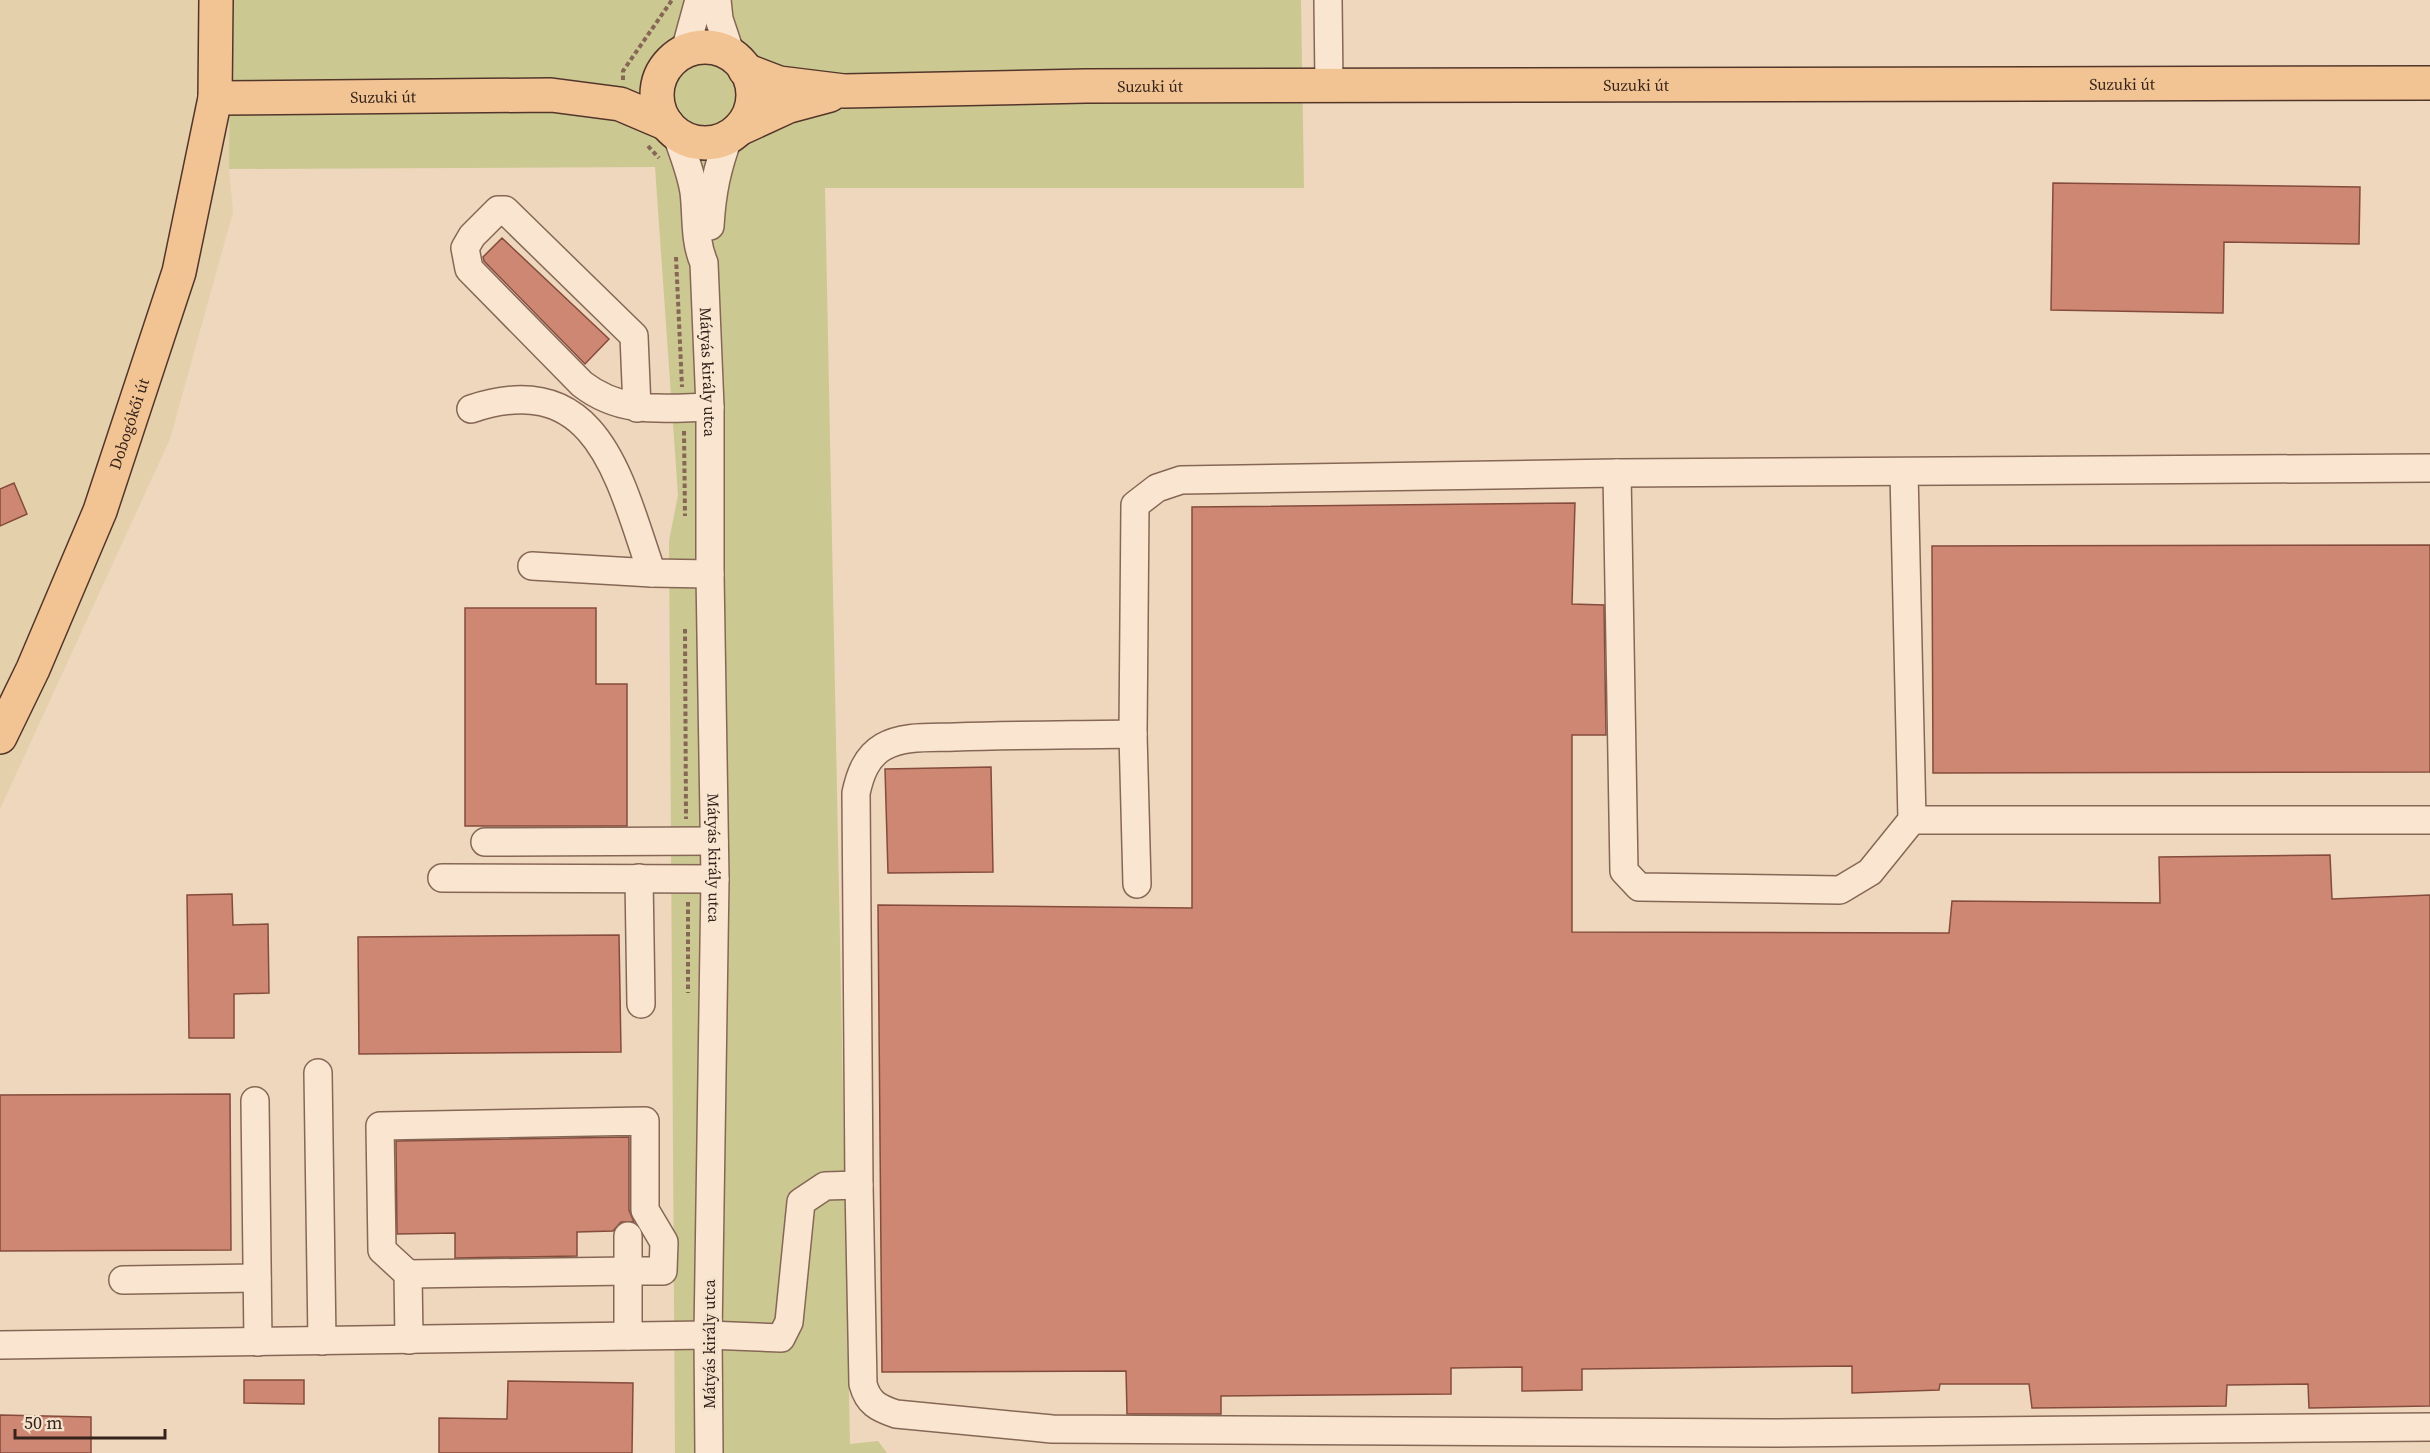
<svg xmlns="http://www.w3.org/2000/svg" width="2430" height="1453" viewBox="0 0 2430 1453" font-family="'Source Serif 4',serif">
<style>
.farmland{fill:#e4d0ab}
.green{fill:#ccc892}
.building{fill:#cd8772;stroke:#854c3c;stroke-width:1.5}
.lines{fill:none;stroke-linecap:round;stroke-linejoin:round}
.minor-casing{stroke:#866756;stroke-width:30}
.major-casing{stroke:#53362b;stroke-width:36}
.path{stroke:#866756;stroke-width:4;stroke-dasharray:4.5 3;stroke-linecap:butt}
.minor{stroke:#f9e5d0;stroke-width:27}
.major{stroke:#f3c493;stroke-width:33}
.labels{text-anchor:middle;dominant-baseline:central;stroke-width:6;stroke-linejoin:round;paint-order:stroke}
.street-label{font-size:16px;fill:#35231b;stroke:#f5e2cd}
</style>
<rect width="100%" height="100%" fill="#eed7bd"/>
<!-- farmland -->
<path class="farmland" d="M0,0H230L229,169L233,212L170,439L0,809Z"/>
<!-- green -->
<path class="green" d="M230,0H1301L1304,188H825L850,1444L878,1441L887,1453H675L669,541L678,495L655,167L229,169Z"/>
<!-- building -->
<path class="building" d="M2053,183L2360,187L2359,244L2224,242L2223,313L2051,310Z
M502,238L609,339L585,364L484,261L483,257Z
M14,483L27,514L0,526V489Z
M1575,503L1572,604L1604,605L1606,735H1572V932L1949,933L1952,901L2160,903L2159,857L2330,855L2332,899L2430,895V1406L2309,1408L2308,1384L2227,1385L2226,1406L2032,1408L2029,1384H1940L1939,1390L1852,1393V1366L1582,1369V1390L1522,1391V1367L1451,1368V1394L1221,1396V1414H1127L1126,1371L882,1372L878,905L1192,908V507Z
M2430,545V772L1933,773L1932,546Z
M465,608H596V684H627V826H465Z
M991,767L993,872L888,873L885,769Z
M232,894L233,925L268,924L269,993L234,994V1038H189L187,895Z
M619,935L621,1052L359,1054L358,937Z
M230,1094L231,1250L0,1251V1095Z
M629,1137V1210L634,1222H621L613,1231L577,1232V1256L455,1258V1233L397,1234L396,1141Z
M244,1380H304V1404L244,1403Z
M508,1381L633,1383L632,1453H439V1418L507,1419Z
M0,1415L91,1417V1453H0Z"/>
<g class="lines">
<!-- minor casing -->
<g class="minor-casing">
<g id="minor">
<path d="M717,0L719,19L731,55"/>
<path d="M1328,0L1329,85"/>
<path d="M685,51L699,0"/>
<path id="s1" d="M676,133C683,153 691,172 694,192C697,217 694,240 704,263L710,407V574L715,879L708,1335L709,1453"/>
<path d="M710,226C712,192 717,168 729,136"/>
<path d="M637,408L634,336L505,210H498L472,236L465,248L469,269L582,384C622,415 663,408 710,407"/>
<path d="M471,409C599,366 620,482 652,573"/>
<path d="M1617,473L1624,871L1639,887L1840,890L1870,872L1912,820L1904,472"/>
<path d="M532,566L652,573L710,574"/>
<path d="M1133,734C1074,735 1014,735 955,737C932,738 904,735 883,747C866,757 860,775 856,793L859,1185L863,1384C868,1403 878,1408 896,1414L1052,1429L1771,1433L2430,1427"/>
<path d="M1912,820H2430"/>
<path d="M485,842L714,841"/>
<path d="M442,878L715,879"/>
<path d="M639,878L641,1004"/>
<path d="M1137,884L1133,734L1135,505L1157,488L1181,480L1617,473L2430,468"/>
<path d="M318,1073L322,1341"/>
<path d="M255,1101L258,1342"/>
<path d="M408,1274L628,1271V1236"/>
<path d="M123,1280L257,1278"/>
<path d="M409,1340L408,1274L382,1250L380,1126L645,1121V1210L664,1242L663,1271H628V1336"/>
<path d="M0,1345L708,1335L781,1338L789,1322L801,1202L825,1186L859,1185"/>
</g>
</g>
<!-- major casing -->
<g class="major-casing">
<g id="major">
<circle cx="705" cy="95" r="48"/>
<path id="s2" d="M745,70L779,83L844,91L1086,86L2430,83"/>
<path id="s3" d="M215,98L551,95L620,104L667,124"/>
<path d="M739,129L789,106L830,95"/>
<path id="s4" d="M0,737L33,669L100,511L179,272L215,98L216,0"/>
</g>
</g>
<!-- path -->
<path class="path" d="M623,80V71L672,0
M648,146L659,158
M676,257L682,387
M684,431L685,516
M685,629L686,819
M688,902V993"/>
<!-- minor -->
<use href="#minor" class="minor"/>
<!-- major -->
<use href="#major" class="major"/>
</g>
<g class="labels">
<!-- street labels -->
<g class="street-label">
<text stroke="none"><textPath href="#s2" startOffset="1380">Suzuki út</textPath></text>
<text stroke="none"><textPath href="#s2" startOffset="408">Suzuki út</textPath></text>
<text stroke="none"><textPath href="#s2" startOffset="894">Suzuki út</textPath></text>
<text stroke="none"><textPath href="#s3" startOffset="168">Suzuki út</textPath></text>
<text stroke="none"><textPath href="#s1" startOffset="243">Mátyás király utca</textPath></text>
<text stroke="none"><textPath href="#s4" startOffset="339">Dobogókői út</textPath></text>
<text stroke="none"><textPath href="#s1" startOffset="729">Mátyás király utca</textPath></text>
<text transform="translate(709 1344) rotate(-90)">Mátyás király utca</text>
</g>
</g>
<!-- scale -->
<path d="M15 1429v9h150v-9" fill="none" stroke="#35231b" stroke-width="3"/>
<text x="24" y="1429" font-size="18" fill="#35231b" stroke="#f5e2cd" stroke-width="4.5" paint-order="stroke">50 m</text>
</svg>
